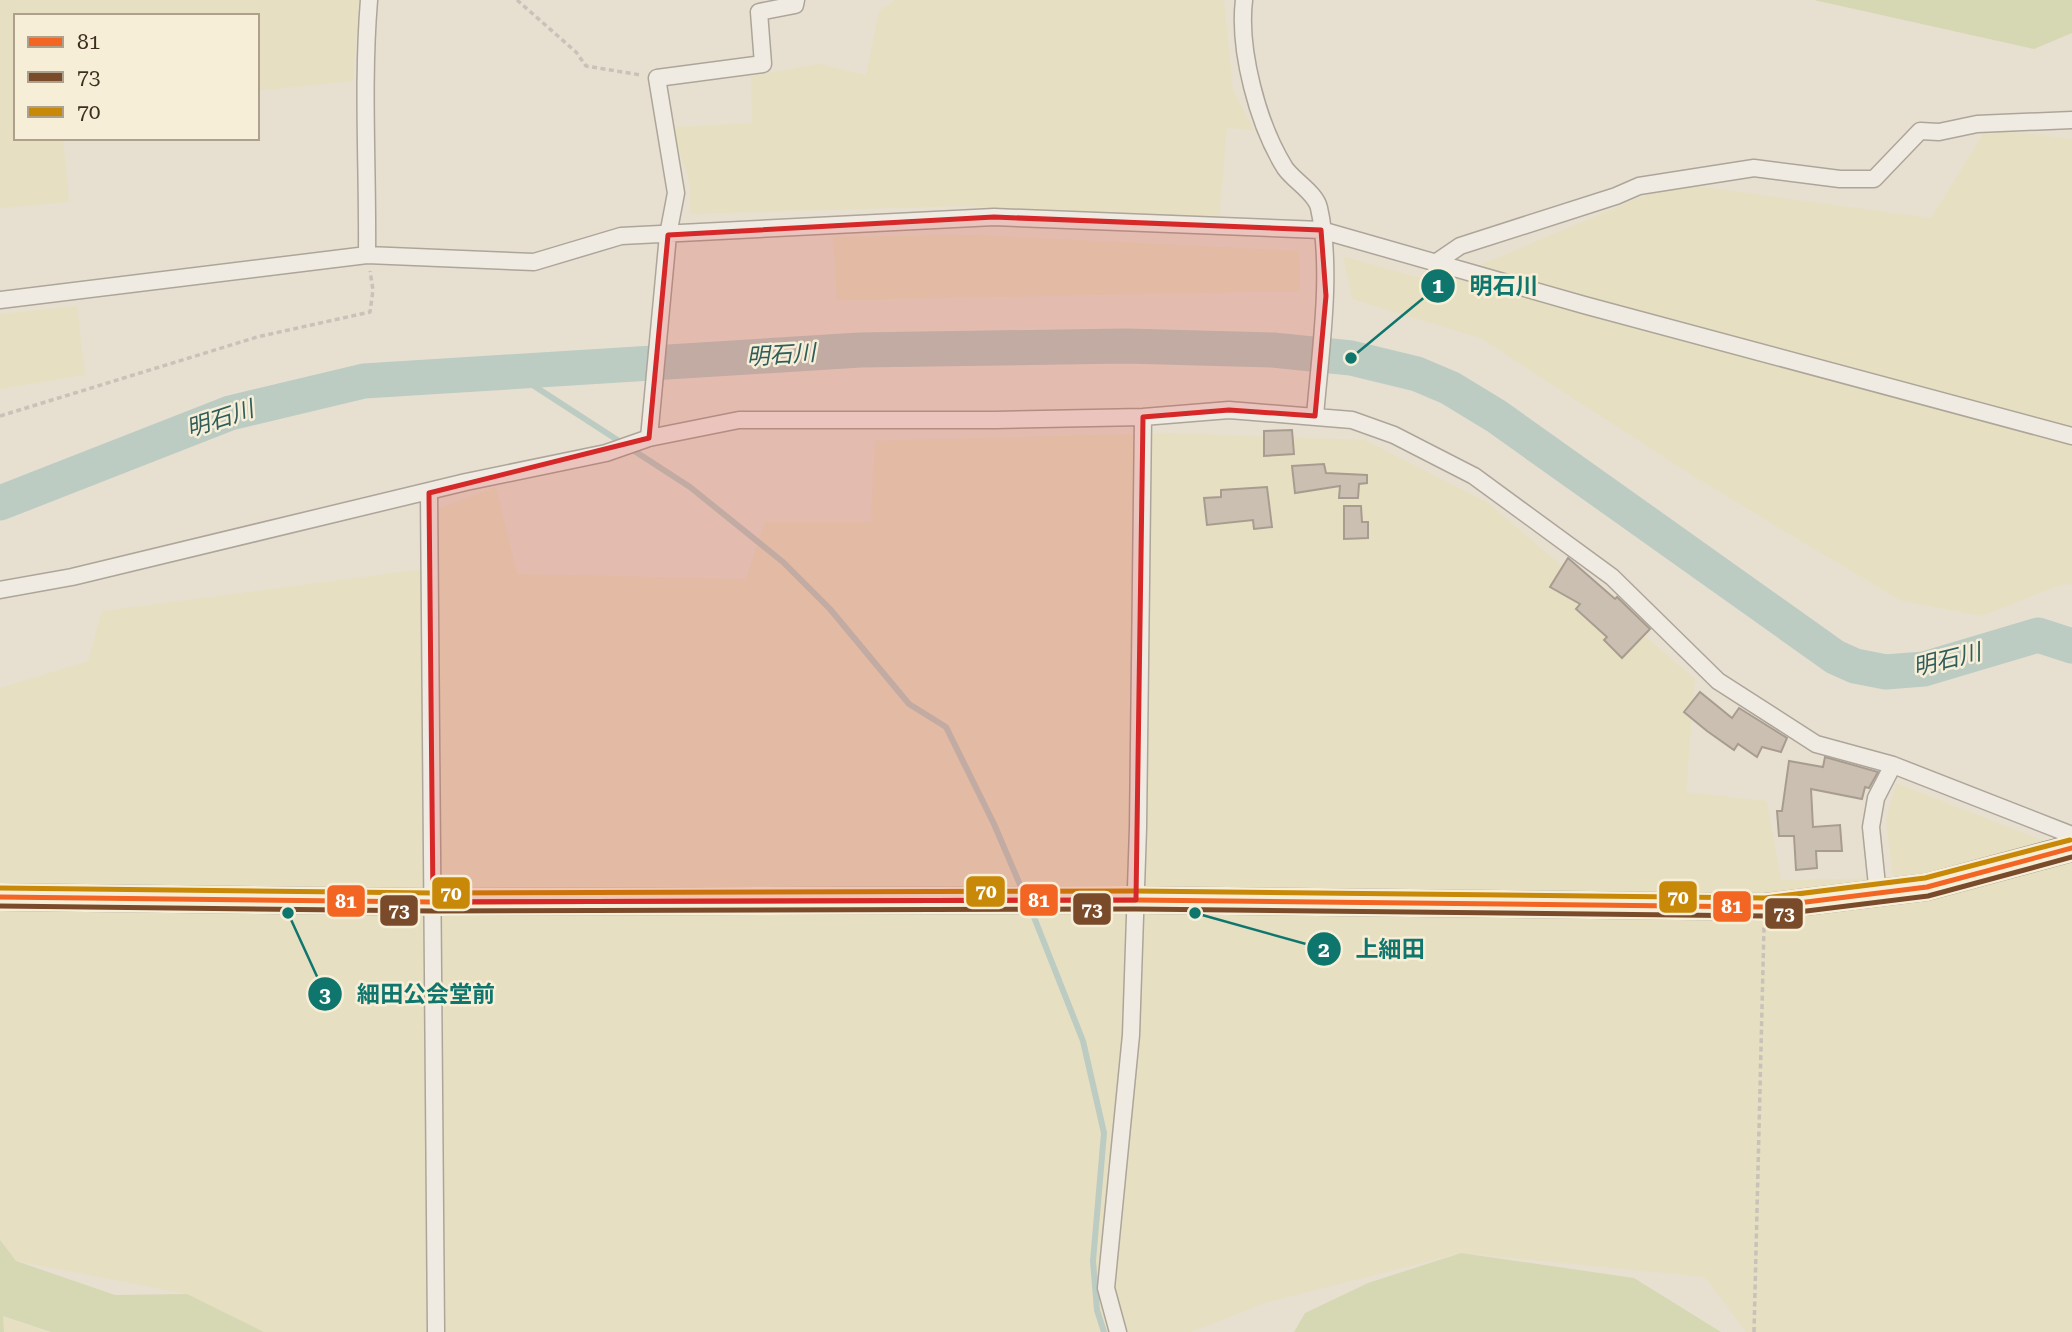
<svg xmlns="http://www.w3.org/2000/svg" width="2072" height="1332" viewBox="0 0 2072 1332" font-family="'Roboto Serif','Noto Sans JP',serif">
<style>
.farmland{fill:#e6dfc2}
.green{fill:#d6d7b3}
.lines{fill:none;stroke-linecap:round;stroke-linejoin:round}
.stream{stroke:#bcccc2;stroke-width:6}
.river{stroke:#bcccc2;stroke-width:35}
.building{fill:#cbbfb2;stroke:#a89c90;stroke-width:2}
.street-casing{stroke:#ada599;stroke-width:19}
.primary-casing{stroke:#928b80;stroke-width:28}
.path{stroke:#c8c2b9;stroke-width:3.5;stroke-dasharray:5 3.5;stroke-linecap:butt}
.street{stroke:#efebe3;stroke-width:16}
.primary{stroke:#e6e1d4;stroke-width:24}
.bus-1-casing{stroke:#f7eed8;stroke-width:10}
.bus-2-casing{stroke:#f7eed8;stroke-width:10}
.bus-3-casing{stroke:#f7eed8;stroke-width:10}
.bus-1{stroke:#f26522;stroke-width:5}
.bus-2{stroke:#7a4b2a;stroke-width:5}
.bus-3{stroke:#c88808;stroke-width:5}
.marked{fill:#d62828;fill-opacity:0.2;stroke:#d62828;stroke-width:5;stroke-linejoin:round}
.labels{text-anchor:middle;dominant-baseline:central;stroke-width:5;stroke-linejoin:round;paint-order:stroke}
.water-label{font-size:23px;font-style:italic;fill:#2f5d5a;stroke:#f7eed8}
.leader{fill:none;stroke:#0f766e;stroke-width:2.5}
.callout-dot{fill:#0f766e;stroke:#f7eed8;stroke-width:2.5}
.mark-label{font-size:21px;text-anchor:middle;font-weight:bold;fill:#fff}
.callout-label{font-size:23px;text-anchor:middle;font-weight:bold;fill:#0f766e;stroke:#f7eed8;stroke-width:5;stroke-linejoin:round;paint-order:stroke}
.line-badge{stroke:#f7eed8;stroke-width:2.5}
.badge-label{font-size:19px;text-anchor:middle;font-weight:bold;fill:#fff}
</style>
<rect width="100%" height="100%" fill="#e7e0d1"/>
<!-- farmland -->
<path class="farmland" d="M0,0H359L353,81L257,91V16H16V138H63L69,202L0,208Z
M895,0H1224L1233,90L1254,130L1227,128L1219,220L966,206L690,214V184L672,127L752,123L751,76L819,64L866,75L879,11Z
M1986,129L2072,139V585L2064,584L1981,616L1901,601L1696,478L1480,338L1352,299L1343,256L1438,283L1674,183L1931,218Z
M974,235L1299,251L1300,291L837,300L833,237Z
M77,306L85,375L0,389V314Z
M1169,433L1365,440L1488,503L1695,679L1686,792L1767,801L1781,880L1893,878L1886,820L1896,783L2072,852V1332H1746L1705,1277L1461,1253L1265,1303L1191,1332H264L187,1294L16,1261L0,1240V688L88,661L102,611L432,568L439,509L496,487L517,574L746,579L765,522H871L875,441Z
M2,1316L51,1332H4Z"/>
<!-- green -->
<path class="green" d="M1814,0H2072V33L2034,49Z
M0,1240L16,1261L115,1295L187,1294L264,1332H51L3,1316L4,1332H0Z
M1461,1253L1634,1278L1721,1332H1294L1305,1313L1368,1283Z"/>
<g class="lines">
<!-- stream -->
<path class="stream" d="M514,373L690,487L783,562L830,609L909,704L946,727L994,824L1024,894
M1030,907L1083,1041L1104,1133L1093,1261L1097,1310L1104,1332"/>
<!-- river -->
<path class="river" d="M0,503L230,413L364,381L860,350L1126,346L1273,350L1351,358L1417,374L1450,388L1496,416L1835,657L1855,666L1886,672L1924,669L2038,635L2072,646"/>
</g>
<!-- building -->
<path class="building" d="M1292,430L1294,454L1264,456V431Z
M1324,464L1326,473L1367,475V483L1359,484L1358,498H1339L1340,486L1295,493L1292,466Z
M1267,487L1272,527L1254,529L1253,520L1207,525L1204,498L1221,497V490Z
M1344,506H1361L1362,522H1368V538L1344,539Z
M1568,558L1615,599L1617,597L1650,629L1622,658L1604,640L1607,637L1576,609L1580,604L1550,587Z
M1700,692L1732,718L1739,708L1787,738L1781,752L1762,747L1757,757L1738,744L1734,750L1707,731L1684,712Z
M1825,757L1878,772L1869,788L1865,787L1862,799L1811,789L1813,827L1840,825L1842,851H1816L1817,868L1796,870L1794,836H1779L1777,811H1782L1789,761L1823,767Z"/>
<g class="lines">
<!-- street casing -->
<g class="street-casing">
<path id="street" d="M1244,0C1238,50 1258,125 1285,168C1294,181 1316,193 1319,208C1333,269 1320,354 1315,416
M367,255C368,170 362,85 369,0
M1438,261L1460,246L1616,196L1639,186L1754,168L1840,179H1874L1920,131L1939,132L1977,124L2072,120
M0,300L367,255L534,262L621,236L994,217L1321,230L1584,305L2072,436
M649,438L668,235L676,193L657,78L763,64L759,12L795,5L796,0
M429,493L436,1332
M0,590L72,577L466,482L606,453L649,438L739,420H996L1143,417L1229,410L1352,420L1394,435L1474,476L1612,577L1718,681L1816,744L1893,765L2072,835
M1878,895L1871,827L1876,798L1893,765
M1118,1332L1106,1288L1131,1035L1138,828L1143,417"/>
</g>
<!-- primary casing -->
<g class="primary-casing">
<path id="primary" d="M0,897L433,902L1136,900L1765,907L1927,887L2072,848"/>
</g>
<!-- path -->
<path class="path" d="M517,0L576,52L586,66L641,75
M0,416L257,337L370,312L373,290L370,271
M1754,1332L1764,927"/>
<!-- street -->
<use href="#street" class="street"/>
<!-- primary -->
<use href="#primary" class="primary"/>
<!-- bus-1 casing -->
<g class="bus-1-casing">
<path id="bus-1" d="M0,897L433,902L1136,900L1765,907L1927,887L2072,848"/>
</g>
<!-- bus-2 casing -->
<g class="bus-2-casing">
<path id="bus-2" d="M0,906L433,911L1136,909L1765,916L1928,896L2072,857"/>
</g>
<!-- bus-3 casing -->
<g class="bus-3-casing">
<path id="bus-3" d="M0,888L433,893L1136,891L1765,898L1925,878L2070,840"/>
</g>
<!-- bus-1 -->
<use href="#bus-1" class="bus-1"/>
<!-- bus-2 -->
<use href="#bus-2" class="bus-2"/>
<!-- bus-3 -->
<use href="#bus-3" class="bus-3"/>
</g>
<!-- marked area -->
<path class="marked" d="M994,217L1321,230L1326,296L1315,416L1229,410L1143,417L1136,900L433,902L429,493L649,438L668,235Z"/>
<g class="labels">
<!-- water labels -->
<g class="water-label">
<text transform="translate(781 355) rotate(-4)">明石川</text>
<text transform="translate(220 419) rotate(-18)">明石川</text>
<text transform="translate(1947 660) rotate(-14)">明石川</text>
</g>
</g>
<!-- callouts -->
<path class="leader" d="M1351 358L1438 286M1195 913L1324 949M288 913L325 994"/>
<g class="callout-dot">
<circle cx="1351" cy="358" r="7"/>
<circle cx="1195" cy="913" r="7"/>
<circle cx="288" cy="913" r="7"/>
<circle cx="1438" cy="286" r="18"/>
<circle cx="1324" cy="949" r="18"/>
<circle cx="325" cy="994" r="18"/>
</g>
<g class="mark-label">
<text x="1438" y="293">1</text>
<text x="1324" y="957">2</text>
<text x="325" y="1002">3</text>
</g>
<g class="callout-label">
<text x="1504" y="294">明石川</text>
<text x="1390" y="957">上細田</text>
<text x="426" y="1002">細田公会堂前</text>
</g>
<g class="line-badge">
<rect x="965" y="875" width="41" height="33" rx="7" fill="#c88808"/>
<rect x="431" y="876" width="40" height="34" rx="7" fill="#c88808"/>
<rect x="1658" y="880" width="40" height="34" rx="7" fill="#c88808"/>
<rect x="1019" y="883" width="40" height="34" rx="7" fill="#f26522"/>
<rect x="326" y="884" width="40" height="34" rx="7" fill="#f26522"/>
<rect x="1712" y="890" width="40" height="33" rx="7" fill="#f26522"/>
<rect x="1072" y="892" width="40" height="34" rx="7" fill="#7a4b2a"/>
<rect x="379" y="894" width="40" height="33" rx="7" fill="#7a4b2a"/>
<rect x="1764" y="897" width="40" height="33" rx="7" fill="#7a4b2a"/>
</g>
<g class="badge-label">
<text x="986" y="898">70</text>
<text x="451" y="900">70</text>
<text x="1678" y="904">70</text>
<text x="1039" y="907">81</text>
<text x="346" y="908">81</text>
<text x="1732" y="913">81</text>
<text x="1092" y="916">73</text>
<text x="399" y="917">73</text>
<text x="1784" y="920">73</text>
</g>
<!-- legend -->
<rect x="14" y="14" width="245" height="126" fill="#f7eed8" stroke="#ada18e" stroke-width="2"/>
<rect x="28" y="37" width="35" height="10" fill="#f26522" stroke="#ada18e" stroke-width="2"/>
<text x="77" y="49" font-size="21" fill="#3d2e20">81</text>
<rect x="28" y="72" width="35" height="10" fill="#7a4b2a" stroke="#ada18e" stroke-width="2"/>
<text x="77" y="84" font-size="21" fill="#3d2e20">73</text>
<rect x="28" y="107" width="35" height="10" fill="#c88808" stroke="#ada18e" stroke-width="2"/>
<text x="77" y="119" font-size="21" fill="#3d2e20">70</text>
</svg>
